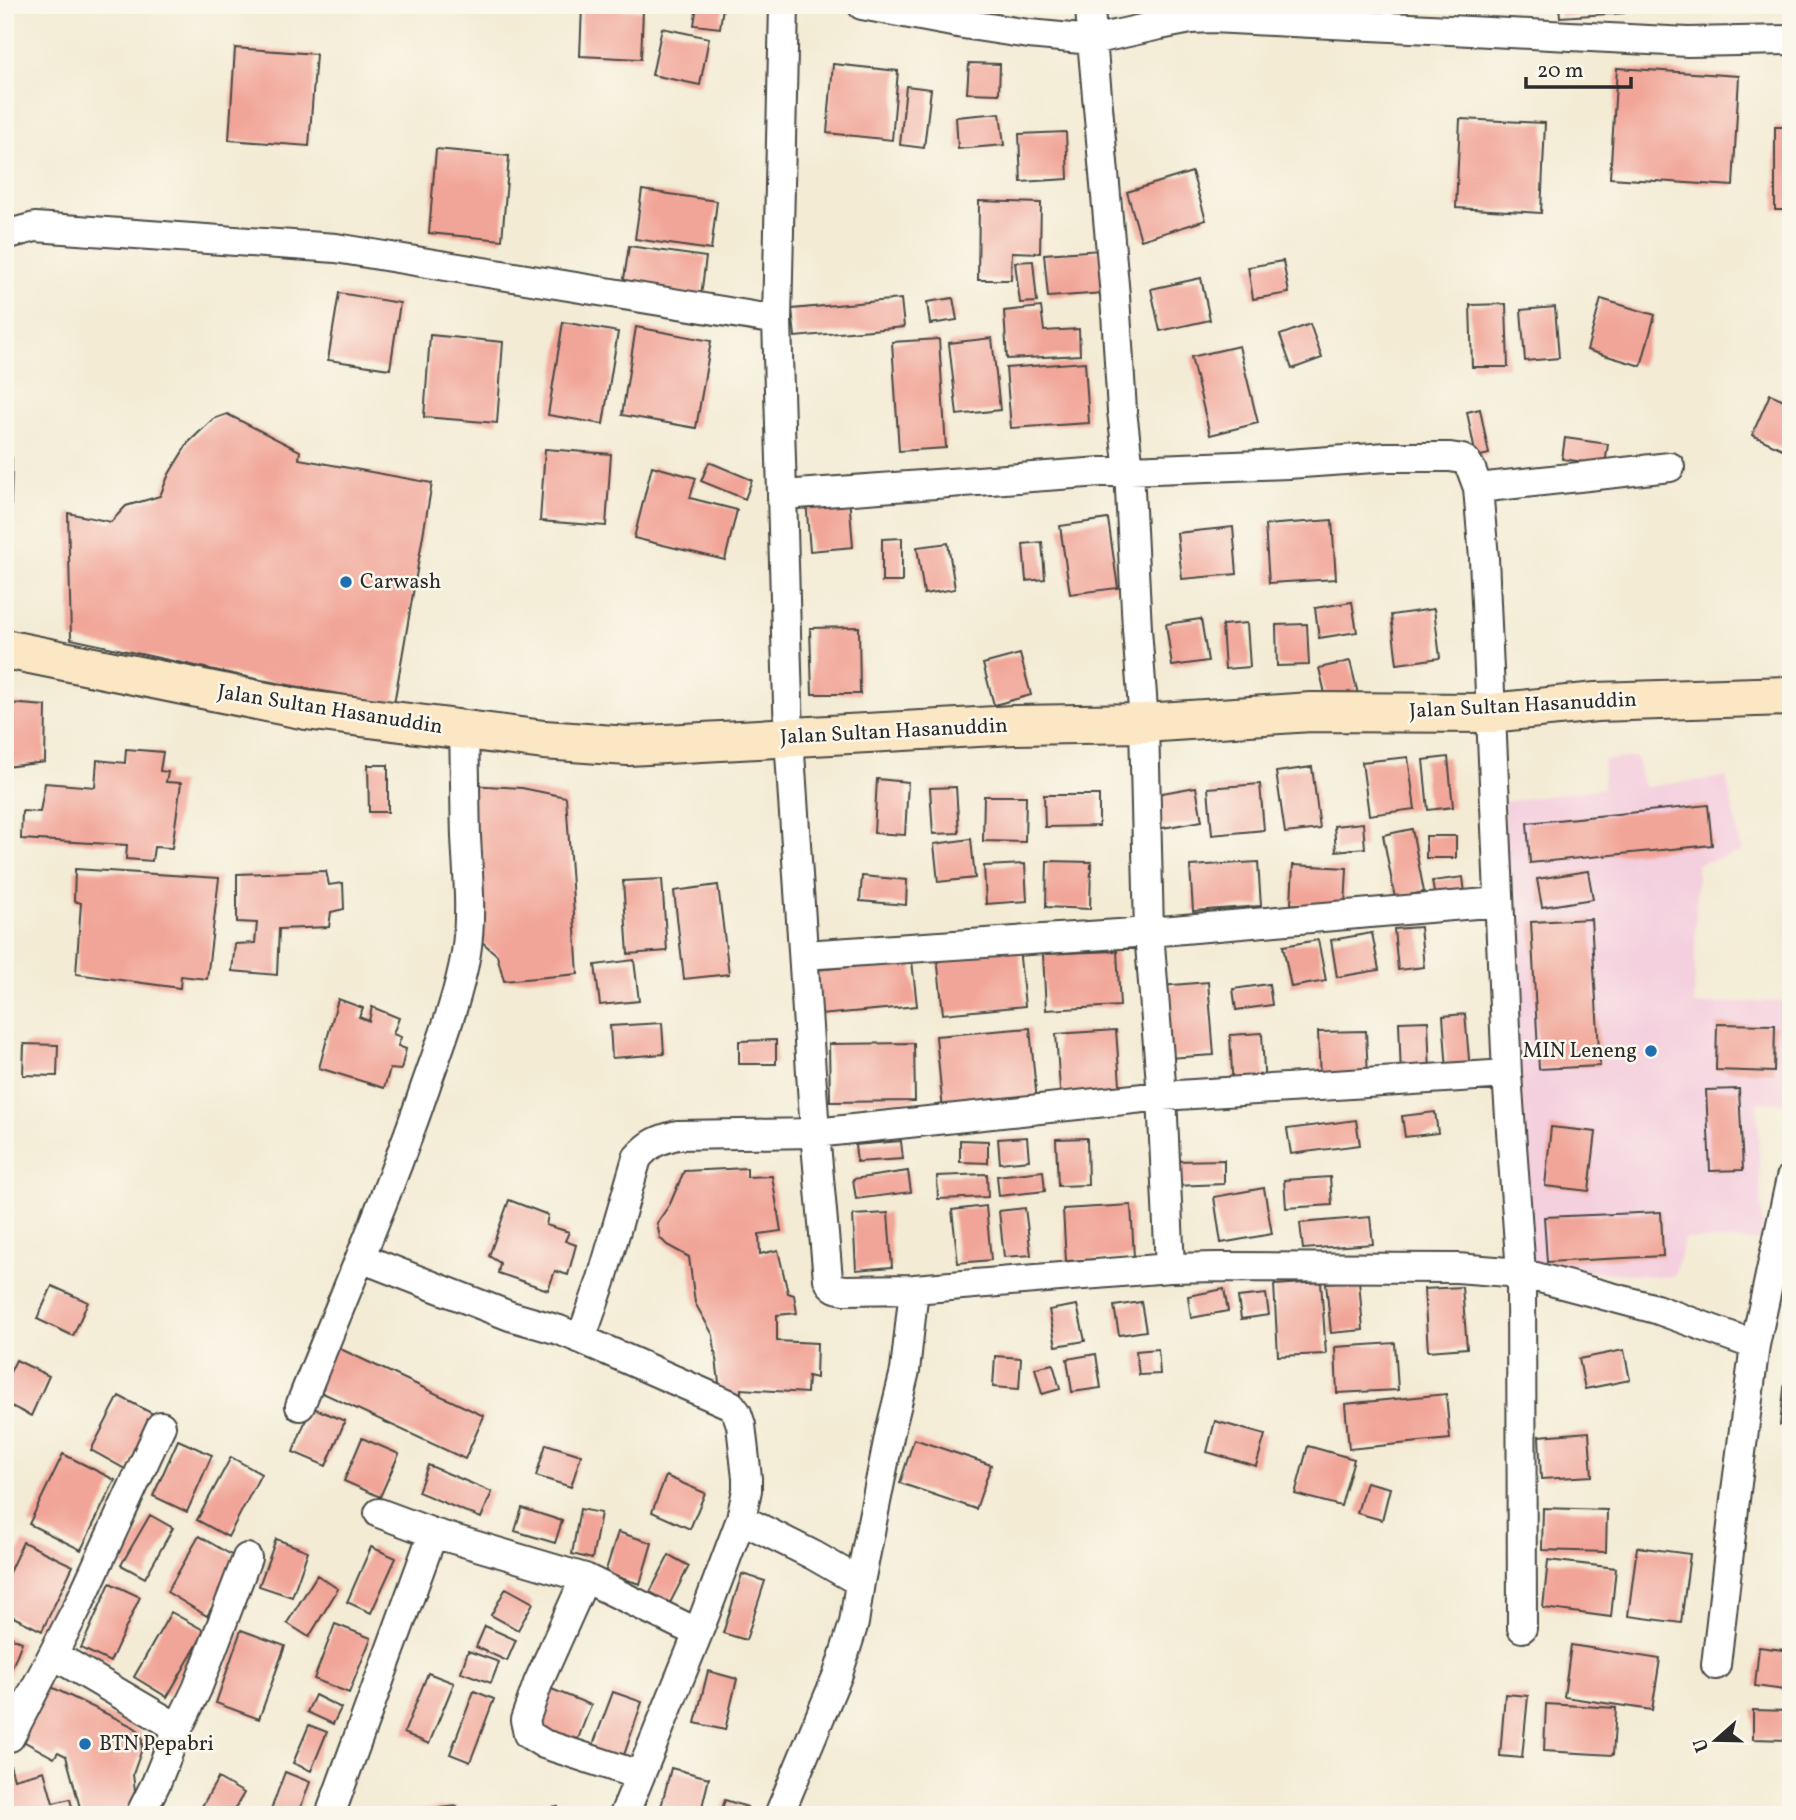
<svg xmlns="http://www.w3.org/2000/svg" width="1796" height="1820" viewBox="0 0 1796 1820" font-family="Vollkorn,serif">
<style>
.built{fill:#f4cfde}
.building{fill:#f1a598}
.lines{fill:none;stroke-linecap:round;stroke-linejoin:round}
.minor-casing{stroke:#494844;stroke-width:32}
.secondary-casing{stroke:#494844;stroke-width:42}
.minor{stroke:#fff;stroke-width:28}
.secondary{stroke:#fbe7c3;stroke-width:38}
.poi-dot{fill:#1f6fb2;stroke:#fbf7ec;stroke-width:2.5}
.labels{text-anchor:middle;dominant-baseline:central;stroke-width:5;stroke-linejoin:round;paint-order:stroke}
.poi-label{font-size:21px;fill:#2b2b2b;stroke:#fbf7ec;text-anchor:start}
.street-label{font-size:21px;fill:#2b2b2b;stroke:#fbf7ec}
</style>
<rect width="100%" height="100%" fill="#fbf7ec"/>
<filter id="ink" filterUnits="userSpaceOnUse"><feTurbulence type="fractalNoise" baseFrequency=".0143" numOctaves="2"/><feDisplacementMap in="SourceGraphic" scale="14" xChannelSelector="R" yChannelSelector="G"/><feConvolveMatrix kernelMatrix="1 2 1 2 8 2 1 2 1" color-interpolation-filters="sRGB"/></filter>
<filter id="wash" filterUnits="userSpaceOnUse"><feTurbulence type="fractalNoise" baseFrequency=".00686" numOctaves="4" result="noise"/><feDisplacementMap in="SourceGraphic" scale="28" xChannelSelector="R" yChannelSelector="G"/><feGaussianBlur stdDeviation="1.57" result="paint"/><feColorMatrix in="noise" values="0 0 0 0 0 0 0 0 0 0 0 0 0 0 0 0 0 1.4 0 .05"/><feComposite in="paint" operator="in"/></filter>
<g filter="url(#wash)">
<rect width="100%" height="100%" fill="#f3ebd4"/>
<!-- built -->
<path class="built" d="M1636,757L1644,787L1726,777L1742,852L1697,864L1694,1005L1791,1000V1096L1789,1102L1757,1103L1763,1241L1684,1239L1674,1277L1522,1267L1504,802L1603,788V760Z"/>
<g id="blocks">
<!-- building -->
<path class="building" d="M697,5L723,7L720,28L694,25Z
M1559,5H1623L1624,13L1560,17Z
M1683,5H1735V10L1682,7Z
M582,7L643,10L641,59L580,56Z
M662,28L709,38L700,85L652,75Z
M235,48L316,54L309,146L229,140Z
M969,63L1000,64L999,94L967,93Z
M833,64L898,71L892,140L827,133Z
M1617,68L1739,76L1733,186L1610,178Z
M906,86L931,89L924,148L900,145Z
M1000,113L1004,145L958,149L956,117Z
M1460,119L1545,123L1541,213L1456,208Z
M1775,127H1791V210H1775Z
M1066,132L1068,179L1021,182L1019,134Z
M436,149L509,156L502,240L429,233Z
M1192,172L1206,220L1141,240L1127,192Z
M642,190L717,201L711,250L635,239Z
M979,201L1041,203L1040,253L1012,252L1011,280H978Z
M629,246L706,257L701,296L623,285Z
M1101,250L1104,293L1048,297L1044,254Z
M1033,261L1037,302L1020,303L1015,262Z
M1283,261L1289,293L1253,299L1248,267Z
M1201,278L1210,320L1160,331L1151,289Z
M339,293L400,303L390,369L328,360Z
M953,298L957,320L930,324L927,302Z
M901,299L904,327L795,337L792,309Z
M1601,299L1655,315L1641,366L1587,350Z
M1506,304L1508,367H1472L1470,305Z
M1041,307L1044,331L1079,329L1080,355L1007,359L1004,311Z
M1555,307L1559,358L1525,361L1521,310Z
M563,322L618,332L603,424L548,415Z
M1310,324L1322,358L1292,369L1280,335Z
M636,327L711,341L696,428L622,415Z
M430,335L503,342L497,423L424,417Z
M992,338L1000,410L957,415L949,343Z
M939,339L946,448L899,451L892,342Z
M1239,346L1258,423L1210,435L1191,357Z
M1085,362L1089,423L1011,428L1006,368Z
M1770,394L1791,403V453L1752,435Z
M1480,409L1489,454L1476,457L1467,412Z
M227,414L300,451L299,459L432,483L394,704L261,680L71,639L68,513L111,522L126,506L160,496L169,474L188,443L213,419Z
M1565,438L1608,444L1605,465L1562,459Z
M545,449L611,454L606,526L540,521Z
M5,458H12L8,624H5Z
M709,462L752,480L745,499L701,481Z
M652,466L696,478L690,498L737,510L725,560L634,538Z
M849,496L853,547L810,551L806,500Z
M1108,519L1118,588L1070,594L1060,526Z
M1332,520L1336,579L1269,583L1265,525Z
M1233,527L1237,574L1182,579L1177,533Z
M902,538V582H882V539Z
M1042,542L1045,579L1026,581L1023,544Z
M948,543L955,589L924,594L917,547Z
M1352,602L1357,632L1319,638L1315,608Z
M1434,609L1440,658L1397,664L1391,615Z
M1201,619L1208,661L1172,666L1166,624Z
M1247,623L1250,667L1225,669L1222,625Z
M1307,624L1309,665L1277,666L1276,625Z
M859,627L860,694H812L810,628Z
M1020,654L1031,695L994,705L983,664Z
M1350,661L1358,694L1327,702L1319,668Z
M7,703L46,706L45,762L5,767Z
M126,749L163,752L160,771L168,772L166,782L181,783L172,848L154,847L152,861L126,859L127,845L21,839L22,811L40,812L45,783L95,787L97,760L125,763Z
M1408,757L1415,809L1369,815L1362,762Z
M1448,757L1453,807L1428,810L1423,760Z
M368,765H388V812H369Z
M1312,767L1320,829L1285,833L1276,772Z
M877,779L908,782L905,835L874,833Z
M1260,784L1264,830L1212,835L1208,788Z
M467,785L522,788L566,797L578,974L504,981L497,955L482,942Z
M956,787L959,833L933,834L930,788Z
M1196,787L1202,821L1157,829L1151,795Z
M1044,795H1099V826L1045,827Z
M984,796H1026L1025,842L983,841Z
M1708,805L1712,845L1530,863L1527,823Z
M1363,823L1365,848L1336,851L1334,826Z
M1412,829L1424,892L1395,898L1383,835Z
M1426,836H1456V858H1426Z
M971,839L975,878L938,882L934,844Z
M1047,861L1091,862L1090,909L1046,907Z
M1258,862L1261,906L1193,911L1190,866Z
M1025,864L1027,901L986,904L984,866Z
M1293,865L1347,868L1345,907L1291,904Z
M75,869L219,878L207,979L181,976L180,988L76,974L81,903L74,901Z
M326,871L329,885L343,883L344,909L331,912L329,927L279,929L277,975L232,971L235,944L255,943L257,923L237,922V874Z
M1588,871L1593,899L1542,907L1537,879Z
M862,876L907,880L906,905L860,901Z
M1463,877L1465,894L1435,898L1432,881Z
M662,879L667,951L628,954L623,881Z
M718,885L729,974L684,979L674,891Z
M1591,919L1600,1066L1539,1069L1531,922Z
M1420,927L1424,967L1398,970L1394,929Z
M1372,933L1379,970L1337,977L1331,940Z
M1318,940L1326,981L1291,987L1283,946Z
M1019,948L1025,1006L943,1014L937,956Z
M1117,951L1120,1006L1046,1010L1043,954Z
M634,960L639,1001L600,1005L595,965Z
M912,961L917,1006L820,1015L815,970Z
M1208,982L1214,1055L1168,1058L1161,986Z
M1269,984L1272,1005L1236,1010L1233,989Z
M338,999L363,1008L359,1017L369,1021L372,1007L399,1018L393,1034L401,1037L398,1046L406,1049L401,1070L390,1069L384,1088L319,1068Z
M1465,1014L1470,1070L1447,1071L1443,1016Z
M1428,1021L1430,1074L1401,1076L1399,1022Z
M662,1023L664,1054L612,1058L610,1026Z
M1717,1024L1775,1025L1774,1072L1716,1070Z
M1030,1028L1037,1102L943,1111L936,1036Z
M1116,1030L1121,1098L1061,1103L1056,1034Z
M1366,1031L1368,1078L1320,1080L1318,1032Z
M1262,1033L1265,1089L1233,1091L1230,1035Z
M776,1040V1064H739V1041Z
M914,1043L915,1101L830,1102L829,1044Z
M24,1044L58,1045L57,1076L23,1075Z
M1739,1089L1743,1170L1710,1171L1706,1090Z
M1435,1112L1438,1133L1405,1137L1402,1116Z
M1356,1120L1360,1145L1291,1154L1287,1129Z
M1551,1127L1596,1132L1589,1191L1545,1186Z
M1027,1137L1029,1160L1000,1163L998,1139Z
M1087,1138L1088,1185L1058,1186L1056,1139Z
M960,1140L988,1141V1163L960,1162Z
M901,1141L903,1159L857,1162L855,1145Z
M1224,1160V1184L1173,1186V1161Z
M747,1168V1177L772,1176L781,1231L759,1234L760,1254L778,1250L788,1293L794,1295L797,1313L777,1315V1341L817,1343L816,1378L808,1376L807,1393L741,1389V1398H721L713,1335L695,1303L689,1257L667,1245L660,1238L657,1223L670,1204L684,1171Z
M908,1171L911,1192L856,1199L853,1179Z
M1043,1171L1045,1191L999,1196L997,1176Z
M987,1174L988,1197L938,1199L937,1176Z
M1330,1177L1332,1205L1286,1208L1284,1180Z
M1264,1188L1272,1234L1221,1243L1214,1197Z
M509,1200L548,1215L546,1225L569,1232L565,1241L576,1245L568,1275L555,1271L548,1290L498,1273L500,1263L489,1256Z
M1131,1205L1134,1257L1066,1261L1063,1209Z
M986,1206L991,1260L958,1263L952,1210Z
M1025,1208L1031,1255L1004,1257L999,1211Z
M1661,1212L1663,1256L1547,1262L1544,1217Z
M888,1213L892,1267L856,1270L853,1215Z
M1370,1217L1373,1244L1303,1249L1300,1223Z
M1359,1280L1363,1330L1331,1333L1326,1283Z
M1321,1282L1326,1354L1278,1356L1274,1285Z
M52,1286L88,1302L73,1336L37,1319Z
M1462,1287L1467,1348L1428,1351L1424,1289Z
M1224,1289L1228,1311L1191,1318L1188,1296Z
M1266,1294L1269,1315L1241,1319L1238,1297Z
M1141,1302L1146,1331L1119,1335L1114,1306Z
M1077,1305L1085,1341L1056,1346L1049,1310Z
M1395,1343L1398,1390L1337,1393L1335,1347Z
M332,1345L484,1416L465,1459L312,1388Z
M1158,1349L1160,1374L1139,1375L1136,1351Z
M1624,1350L1630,1380L1585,1389L1579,1359Z
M1096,1354L1101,1388L1072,1392L1067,1359Z
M995,1356L1021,1358L1019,1389L993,1387Z
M16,1360L49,1376L31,1416L5,1403V1382Z
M1053,1364L1060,1389L1042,1394L1035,1368Z
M1785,1380L1791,1381V1427L1780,1425Z
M1446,1394L1450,1439L1349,1449L1345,1404Z
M119,1396L155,1415L127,1470L91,1450Z
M311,1407L345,1421L326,1466L293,1452Z
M1215,1421L1265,1435L1256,1466L1207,1452Z
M1589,1432L1592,1476L1541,1479L1539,1436Z
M362,1438L399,1454L380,1497L344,1481Z
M914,1439L991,1465L976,1509L900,1483Z
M178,1440L212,1455L187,1512L153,1496Z
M546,1444L581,1455L571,1487L536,1476Z
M1308,1446L1354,1459L1341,1506L1295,1494Z
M63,1454L115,1480L81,1550L29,1524Z
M231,1457L261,1474L228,1537L197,1520Z
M428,1465L492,1492L481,1518L418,1492Z
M666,1476L705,1493L690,1529L652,1512Z
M1366,1482L1390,1488L1382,1520L1357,1513Z
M522,1508L562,1521L555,1543L515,1531Z
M1543,1508L1607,1510L1606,1552L1542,1550Z
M580,1509L601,1513L592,1559L572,1554Z
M1789,1509H1791V1551L1782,1549Z
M150,1515L173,1528L145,1578L121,1565Z
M618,1532L652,1543L640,1584L605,1573Z
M199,1536L240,1560L207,1616L167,1592Z
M276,1539L308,1551L292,1597L259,1586Z
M23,1542L73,1566L42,1631L5,1613V1581Z
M371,1547L396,1558L371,1613L347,1602Z
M1637,1547L1690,1554L1681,1623L1628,1616Z
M669,1555L689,1566L670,1603L650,1592Z
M1548,1560L1616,1568L1611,1617L1543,1608Z
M742,1574L765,1581L746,1640L723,1633Z
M317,1575L338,1589L309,1637L287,1623Z
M110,1583L140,1597L110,1662L81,1648Z
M506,1588L533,1603L518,1630L491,1615Z
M171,1612L205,1631L167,1697L134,1677Z
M335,1624L371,1638L349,1693L314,1679Z
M485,1626L516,1640L507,1661L476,1647Z
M241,1630L285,1646L259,1719L216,1703Z
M5,1635L22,1642L5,1685Z
M1571,1645L1660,1659L1652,1710L1564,1697Z
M1759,1647L1791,1651V1691L1755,1686Z
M468,1651L499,1662L491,1683L461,1672Z
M708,1671L737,1679L725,1730L695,1723Z
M428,1673L454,1683L429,1744L404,1733Z
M43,1683L132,1726L139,1731L142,1738V1749L133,1774L136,1801L127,1815H82L66,1756L58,1752L54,1758L18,1738Z
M549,1688L591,1705L576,1744L534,1728Z
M474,1691L494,1699L470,1762L450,1754Z
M613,1692L642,1702L621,1764L590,1753Z
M1505,1694L1528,1696L1522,1758L1500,1756Z
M315,1695L341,1708L333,1724L307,1712Z
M1546,1704L1616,1708L1613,1755L1544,1751Z
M1753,1710L1791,1711V1740L1753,1739Z
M309,1725L327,1732L311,1771L293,1763Z
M10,1765L14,1779L44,1771L53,1803L70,1799L74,1815H5V1766Z
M671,1768L709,1778L700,1815H659Z
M285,1772L310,1782L298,1815H269Z
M218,1778L244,1793L231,1815H197Z
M725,1800L747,1807L744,1815H720Z
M457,1806L458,1815H393V1813Z
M558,1807L559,1815H514V1813Z"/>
</g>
</g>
<g filter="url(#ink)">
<use href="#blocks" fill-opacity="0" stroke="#494844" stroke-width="2"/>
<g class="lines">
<!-- minor casing -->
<g class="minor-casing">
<path id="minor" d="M784,5L777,320L789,738L815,1133L828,1279C832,1288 837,1289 846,1290L914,1289L1170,1268L1162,1096L1149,932L1144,723L1137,629L1129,470L1122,411L1115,296L1092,40L1090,5
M862,5L963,24L1029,34L1092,40L1160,25L1191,19L1212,18L1688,42L1791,40
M5,235L35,227L336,248L777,320
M1670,467L1478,488L1484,558L1507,1074L1521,1273L1656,1309L1755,1345L1736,1491L1716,1665
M783,495L1129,470L1288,464L1387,457H1450L1462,459L1466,461L1471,469L1478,488
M804,955L1149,932L1499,902
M361,1258L510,1316L559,1330L581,1339L601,1282L637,1158C650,1143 658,1140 677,1135L815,1133L1162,1096L1507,1074
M1170,1268L1217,1267L1457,1268L1521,1273L1522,1628
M581,1339L731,1405L737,1413L741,1425L747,1478V1490L741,1519
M1755,1345L1791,1178
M300,1406C342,1299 389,1194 426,1085C441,1042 458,999 466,953C472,915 468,876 466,837C465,802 465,766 464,731
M379,1513L433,1533L585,1578L698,1633L624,1815
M585,1578L538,1683L525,1720L528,1734L544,1744L639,1775
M698,1633L741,1519L813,1555L860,1582
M54,1655L178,1728L197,1689L247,1558
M10,1737L79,1604L161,1426
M140,1815L156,1783L178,1728
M330,1815L433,1533
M779,1815L838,1674L854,1623L860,1582L890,1432L905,1371L914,1289"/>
</g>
<!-- secondary casing -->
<g class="secondary-casing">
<path id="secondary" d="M5,649L306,710L544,740L628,746L1014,725L1144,723L1311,712L1491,713L1596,702L1791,696"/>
</g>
<!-- minor -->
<use href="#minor" class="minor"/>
<!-- secondary -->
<use href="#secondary" class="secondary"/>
</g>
</g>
<!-- markers -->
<g class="poi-dot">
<circle cx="346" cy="582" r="7"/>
<circle cx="1651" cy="1051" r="7"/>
<circle cx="85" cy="1744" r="7"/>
</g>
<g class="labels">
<!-- poi labels -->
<g class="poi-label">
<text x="360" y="582">Carwash</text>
<text x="1637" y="1051" text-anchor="end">MIN Leneng</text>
<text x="99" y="1744">BTN Pepabri</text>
</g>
<!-- street labels -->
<g class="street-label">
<text transform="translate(1523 706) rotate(-3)">Jalan Sultan Hasanuddin</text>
<text transform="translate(330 710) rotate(9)">Jalan Sultan Hasanuddin</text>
<text transform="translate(894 732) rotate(-3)">Jalan Sultan Hasanuddin</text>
</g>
</g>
<!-- margin -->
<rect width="1796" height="1820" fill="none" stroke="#fbf7ec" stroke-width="28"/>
<!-- north arrow -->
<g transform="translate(1716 1740) rotate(250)" stroke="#fbf7ec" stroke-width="5" paint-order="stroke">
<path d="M0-5L12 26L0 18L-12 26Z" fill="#2b2b2b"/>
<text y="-10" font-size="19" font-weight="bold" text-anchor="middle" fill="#2b2b2b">U</text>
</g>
<!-- scale -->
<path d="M1526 77v10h105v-10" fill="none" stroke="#2b2b2b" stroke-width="3.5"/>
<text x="1537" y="77" font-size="21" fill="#2b2b2b" stroke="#fbf7ec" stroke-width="5" paint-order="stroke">20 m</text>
</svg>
